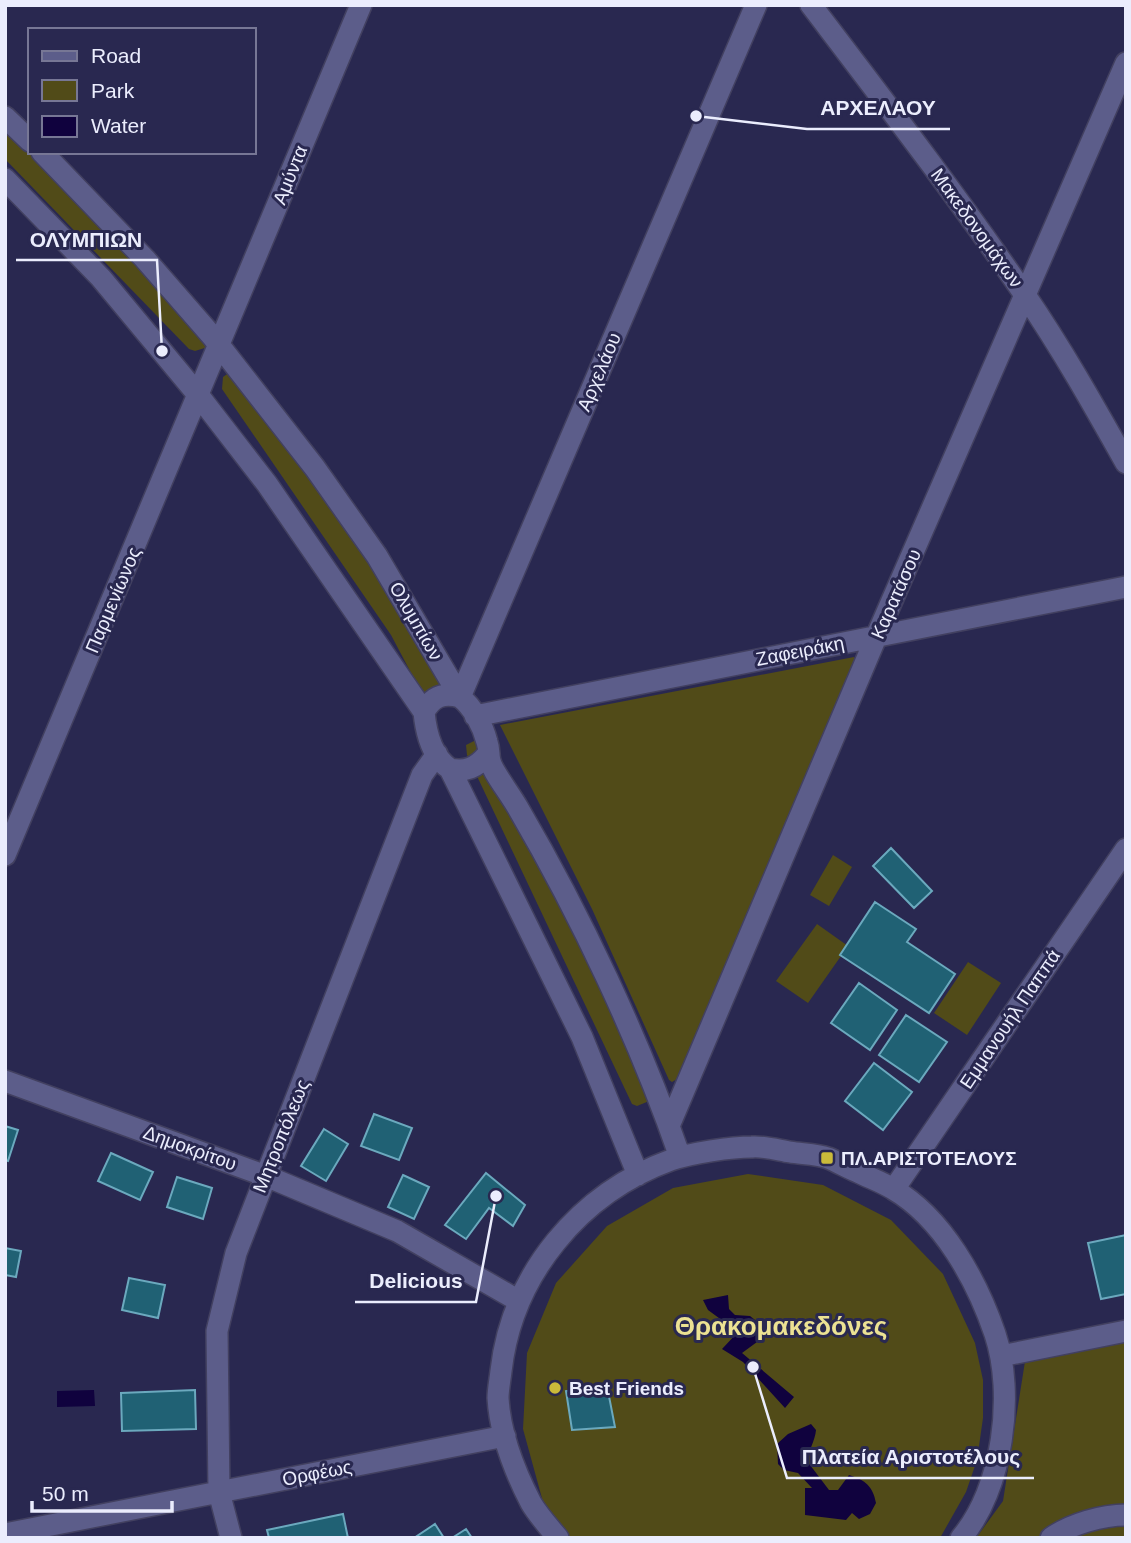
<svg xmlns="http://www.w3.org/2000/svg" width="1131" height="1543" viewBox="0 0 1131 1543" font-family="Helvetica,sans-serif">
<style>
.green{fill:#514b18}
.water{fill:#10023e}
.building{fill:#206174;stroke:#6ba9be;stroke-width:2}
.lines{fill:none;stroke-linecap:round;stroke-linejoin:round}
.minor-casing{stroke:#424060;stroke-width:24}
.minor{stroke:#5c5d8a;stroke-width:21}
.poi-dot{fill:#caba3a;stroke:#292850;stroke-width:2.5}
.labels{text-anchor:middle;dominant-baseline:central;stroke-width:6;stroke-linejoin:round;paint-order:stroke}
.street-label{font-size:19px;fill:#ebedfd;stroke:#292850}
.poi-label{font-size:19px;font-weight:bold;fill:#ebedfd;stroke:#292850;text-anchor:start}
.district-label{font-size:26px;font-weight:bold;fill:#ece293;stroke:#292850}
.leader{fill:none;stroke:#ebedfd;stroke-width:2.5}
.callout-dot{fill:#ebedfd;stroke:#292850;stroke-width:2.5}
.callout-label{font-size:21px;text-anchor:middle;font-weight:bold;fill:#ebedfd;stroke:#292850;stroke-width:6;stroke-linejoin:round;paint-order:stroke}
</style>
<rect width="100%" height="100%" fill="#292850"/>
<!-- green -->
<path class="green" d="M5,112L30,134V152H46L208,347L195,351L189,349L5,159Z
M237,367L460,697L428,705L391,635L222,389L223,377Z
M854,657L856,661L722,981L677,1079L672,1082L669,1080L592,909L500,725Z
M480,738L659,1097L637,1106L632,1104L467,755L466,745Z
M833,855L852,867L829,906L810,895Z
M817,924L848,946L808,1003L776,981Z
M968,962L1001,983L967,1035L934,1013Z
M748,1174L823,1185L891,1220L943,1274L975,1343L983,1380V1418L977,1460L966,1492L940,1538H568L543,1502L523,1429L527,1353L556,1283L607,1226L673,1188Z
M1126,1337V1538H976L1003,1501L1026,1355Z"/>
<!-- water -->
<path class="water" d="M728,1295L729,1309L735,1315L750,1316L760,1324L757,1342L742,1353L794,1397L785,1408L743,1362L722,1349L738,1332L708,1310L703,1300Z
M94,1390L95,1406L57,1407V1391Z
M811,1424L816,1430C815,1441 809,1449 807,1461L829,1490H838L849,1475C865,1480 873,1486 876,1503L870,1514L859,1519L852,1513L846,1520L805,1515V1488H812L798,1473L784,1470L778,1464L777,1444L788,1434Z"/>
<!-- building -->
<path class="building" d="M891,848L932,891L914,908L873,866Z
M875,902L916,929L907,942L955,974L929,1013L840,955Z
M859,983L897,1010L870,1050L831,1023Z
M906,1015L947,1042L919,1082L879,1055Z
M874,1063L912,1092L883,1130L845,1101Z
M374,1114L412,1128L399,1160L361,1146Z
M5,1126L18,1130L8,1161L5,1160Z
M324,1129L348,1144L326,1181L301,1166Z
M111,1153L153,1172L140,1200L98,1181Z
M486,1173L525,1205L513,1226L489,1208L466,1239L445,1225Z
M403,1175L429,1187L414,1219L388,1207Z
M177,1177L212,1188L203,1219L167,1207Z
M1126,1235V1294L1101,1299L1088,1243Z
M5,1248L21,1251L16,1277L5,1275Z
M129,1278L165,1285L158,1318L122,1310Z
M607,1386L615,1427L572,1430L566,1391Z
M195,1390L196,1429L122,1431L121,1393Z
M343,1514L348,1538H269L267,1530Z
M435,1524L444,1538H414Z
M466,1529L472,1538H452Z"/>
<g class="lines">
<!-- minor casing -->
<g class="minor-casing">
<path id="minor" d="M811,5C884,101 957,196 1025,295C1062,349 1094,406 1126,463
M5,117L30,141
M42,152L145,259L212,336L315,468L377,556L460,697C473,707 483,726 487,742C491,754 486,757 495,772C502,784 511,796 518,808C581,916 639,1039 680,1157
M5,179L101,278L199,396L267,484L424,712C426,733 432,757 450,769L582,1037L638,1175
M460,697L756,5
M424,712C432,697 443,692 460,697
M475,716L1126,587
M450,769C466,772 476,768 487,755
M5,855L361,5
M5,1081L266,1176L397,1231L519,1301
M669,1126L877,635L1126,63
M894,1189L1126,849
M1001,1356L1126,1331
M5,1534L505,1436
M231,1538L219,1492L217,1331L236,1253L422,775L437,754
M558,1538C549,1527 538,1515 531,1503C515,1472 500,1433 498,1398C498,1390 500,1380 501,1371C512,1274 580,1193 671,1160C691,1153 731,1147 752,1147C764,1146 778,1150 790,1152C802,1154 817,1154 828,1158C838,1162 848,1168 858,1172C870,1178 882,1182 893,1189C943,1218 977,1281 995,1334C1015,1394 1003,1489 961,1538
M1051,1538C1071,1524 1102,1515 1126,1515"/>
</g>
<!-- minor -->
<use href="#minor" class="minor"/>
</g>
<!-- markers -->
<g class="poi-dot">
<rect x="820" y="1151" width="14" height="14" rx="3.5"/>
<circle cx="555" cy="1388" r="7"/>
</g>
<g class="labels">
<!-- street labels -->
<g class="street-label">
<text transform="translate(290 175) rotate(-68)">Αμύντα</text>
<text transform="translate(977 228) rotate(54)">Μακεδονομάχων</text>
<text transform="translate(599 372) rotate(-67)">Αρχελάου</text>
<text transform="translate(896 594) rotate(-66)">Καρατάσου</text>
<text transform="translate(113 600) rotate(-67)">Παρμενίωνος</text>
<text transform="translate(416 621) rotate(60)">Ολυμπίων</text>
<text transform="translate(800 651) rotate(-11)">Ζαφειράκη</text>
<text transform="translate(1010 1019) rotate(-56)">Εμμανουήλ Παππά</text>
<text transform="translate(281 1136) rotate(-68)">Μητροπόλεως</text>
<text transform="translate(190 1148) rotate(20)">Δημοκρίτου</text>
<text transform="translate(317 1473) rotate(-11)">Ορφέως</text>
</g>
<!-- poi labels -->
<g class="poi-label">
<text x="841" y="1158">ΠΛ.ΑΡΙΣΤΟΤΕΛΟΥΣ</text>
<text x="569" y="1388">Best Friends</text>
</g>
<!-- district labels -->
<g class="district-label">
<text x="781" y="1326">Θρακομακεδόνες</text>
</g>
</g>
<!-- callouts -->
<path class="leader" d="M696 116L807 129H950M162 351L157 260H16M496 1196L476 1302H355M753 1367L787 1478H1034"/>
<g class="callout-dot">
<circle cx="696" cy="116" r="7"/>
<circle cx="162" cy="351" r="7"/>
<circle cx="496" cy="1196" r="7"/>
<circle cx="753" cy="1367" r="7"/>
</g>
<g class="callout-label">
<text x="878" y="115">ΑΡΧΕΛΑΟΥ</text>
<text x="86" y="247">ΟΛΥΜΠΙΩΝ</text>
<text x="416" y="1288">Delicious</text>
<text x="911" y="1464">Πλατεία Αριστοτέλους</text>
</g>
<!-- border -->
<rect width="1131" height="1543" fill="none" stroke="#ebedfd" stroke-width="14"/>
<!-- legend -->
<rect x="28" y="28" width="228" height="126" fill="#292850" stroke="#777795" stroke-width="2"/>
<rect x="42" y="51" width="35" height="10" fill="#5c5d8a" stroke="#777795" stroke-width="2"/>
<text x="91" y="63" font-size="21" fill="#ebedfd">Road</text>
<rect x="42" y="80" width="35" height="21" fill="#514b18" stroke="#777795" stroke-width="2"/>
<text x="91" y="98" font-size="21" fill="#ebedfd">Park</text>
<rect x="42" y="116" width="35" height="21" fill="#10023e" stroke="#777795" stroke-width="2"/>
<text x="91" y="133" font-size="21" fill="#ebedfd">Water</text>
<!-- scale -->
<path d="M32 1501v10h140v-10" fill="none" stroke="#ebedfd" stroke-width="3.5"/>
<text x="42" y="1501" font-size="21" fill="#ebedfd" stroke="#292850" stroke-width="5" paint-order="stroke">50 m</text>
</svg>
